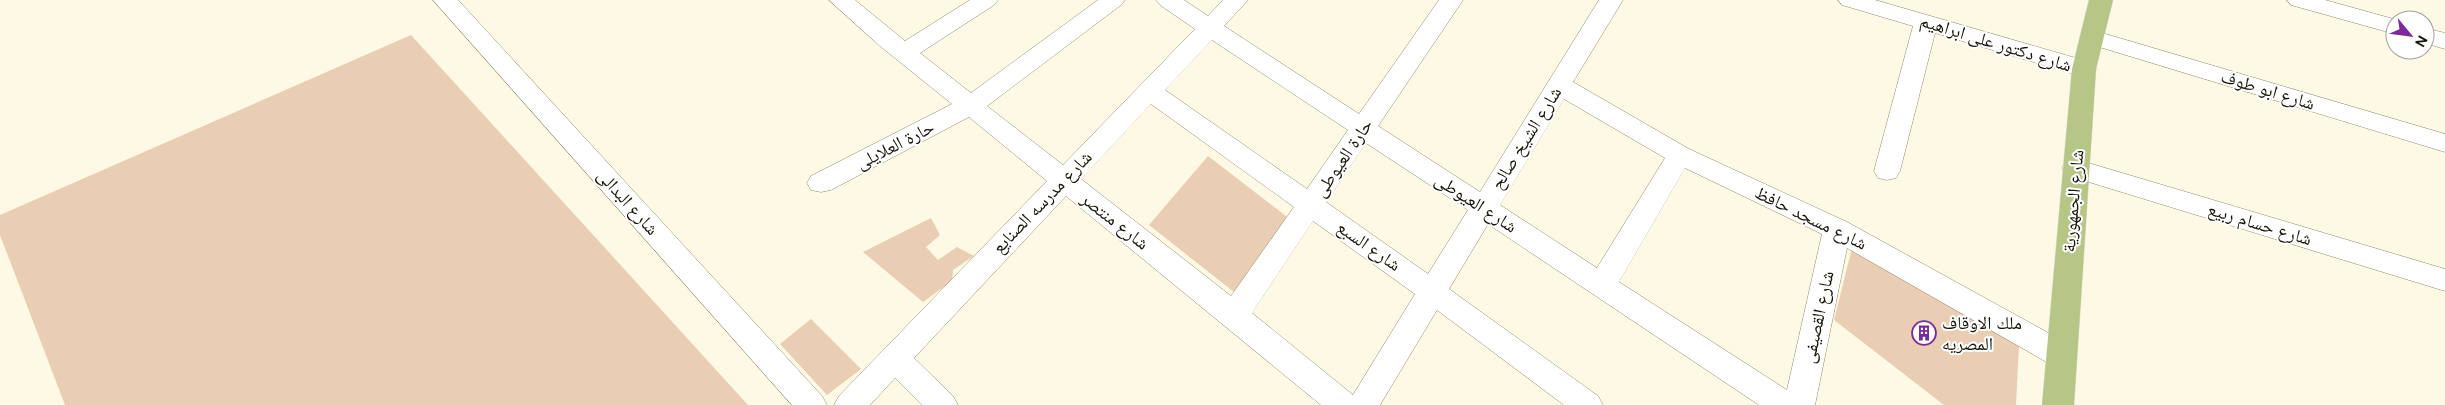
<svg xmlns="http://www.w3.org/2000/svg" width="2445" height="405" viewBox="0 0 2445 405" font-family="'DM Sans','Noto Naskh Arabic',sans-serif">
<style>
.building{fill:#e9ceb4}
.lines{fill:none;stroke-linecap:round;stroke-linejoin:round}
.minor-casing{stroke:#908868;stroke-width:1}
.major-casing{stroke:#e3e3e1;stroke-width:1}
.minor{fill:#fff;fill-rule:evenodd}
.major{fill:#b6c686;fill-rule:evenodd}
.labels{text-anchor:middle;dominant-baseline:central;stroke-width:4;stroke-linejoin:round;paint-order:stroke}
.street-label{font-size:18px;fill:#171408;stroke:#fff}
.poi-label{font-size:18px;fill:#171408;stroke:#fff;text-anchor:start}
</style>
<rect width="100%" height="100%" fill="#fef9e4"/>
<!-- building -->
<path class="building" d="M411,35L748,405H65L0,235V215Z
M1208,156L1290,219L1234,292L1149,225Z
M931,218L940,235L926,247L938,260L957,247L974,256L953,270L952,281L923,302L863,252Z
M1852,248L2019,346L2016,405H1944L1834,320Z
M811,319L861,369L827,395L780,344Z"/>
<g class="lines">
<!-- minor casing -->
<g class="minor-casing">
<path id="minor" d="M433,0H458L822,396L827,405H792Z
M829,0H855L905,41L970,0H998L994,5L920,53L971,93L1098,0H1125L1121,5L987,106L1063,165L1195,29L1160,5L1156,0H1184L1208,16L1223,0H1248L1224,26L1359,114L1439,0H1463L1378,126L1480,192L1599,0H1623L1573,82L1689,149L1847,222L2072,346L2076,355L2072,364L2061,367L2050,364L1847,248L1815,405H1759L1488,224L1449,289L1598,396L1603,405H1564L1437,310L1380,405H1321L1066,196L914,358L953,396L958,405H922L895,378L870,405H834L839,396L1047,181L969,117L831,190L821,192L811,190L807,183L811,176L952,104L880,46ZM1212,40L1348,130L1307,189L1165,90ZM1564,99L1665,158L1597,268L1500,205ZM1151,104L1294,207L1231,296L1081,179ZM1366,143L1468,210L1428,274L1326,202ZM1685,168L1822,234L1787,390L1619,282ZM1313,221L1415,294L1353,395L1252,313Z
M1838,0H1875L2093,63L2096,69L2093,75L2084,77L1935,33L1900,171L1896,178L1887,180L1878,178L1874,171L1913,26L1842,5Z
M2287,0H2325L2397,20H2395V34L2291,5Z
M2425,28L2445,33V49L2425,43Z
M2092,30L2445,134V152L2083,42L2080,37L2083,32Z
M2075,159L2445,269V291L2066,175L2062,168L2066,161Z"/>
</g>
<!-- major casing -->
<g class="major-casing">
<path id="major" d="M2089,0H2113L2096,69L2074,405H2042L2072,69Z"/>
</g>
<!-- minor -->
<use href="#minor" class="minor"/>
<!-- major -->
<use href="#major" class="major"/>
</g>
<!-- icons -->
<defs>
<g id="building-ring" transform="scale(1.25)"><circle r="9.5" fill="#fff" stroke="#792a9b" stroke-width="1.5"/><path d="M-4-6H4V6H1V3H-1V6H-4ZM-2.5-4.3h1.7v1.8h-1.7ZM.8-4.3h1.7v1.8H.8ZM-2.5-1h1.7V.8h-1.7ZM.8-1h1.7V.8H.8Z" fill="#792a9b"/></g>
</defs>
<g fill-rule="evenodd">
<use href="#building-ring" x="1924" y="333"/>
</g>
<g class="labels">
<!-- street labels -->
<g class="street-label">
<text transform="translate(1996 43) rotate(17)">شارع دكتور على ابراهيم</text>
<text transform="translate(2268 90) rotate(17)">شارع ابو طوف</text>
<text transform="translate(1526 138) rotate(-58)">شارع الشيخ صالح</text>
<text transform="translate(895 145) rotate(-27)">حارة العلايلى</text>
<text transform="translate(1343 158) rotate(-56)">حارة العيوطى</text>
<text transform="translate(2073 201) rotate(-85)">شارع الجمهورية</text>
<text transform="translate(628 202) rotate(48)">شارع البدالى</text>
<text transform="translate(1042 202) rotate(-46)">شارع مدرسه الصنايع</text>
<text transform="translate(1476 203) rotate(33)">شارع العيوطى</text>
<text transform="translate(1811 218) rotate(26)">شارع مسجد حافظ</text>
<text transform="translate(1115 221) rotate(38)">شارع منتصر</text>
<text transform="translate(2260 224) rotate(17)">شارع حسام ربيع</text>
<text transform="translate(1369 246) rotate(35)">شارع السبع</text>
<text transform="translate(1818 317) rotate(-78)">شارع القصيفى</text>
</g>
<!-- poi labels -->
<g class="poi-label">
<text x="1942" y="323">ملك الاوقاف<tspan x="1942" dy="21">المصريه</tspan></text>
</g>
</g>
<!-- north arrow -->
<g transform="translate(2410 35) rotate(119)"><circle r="24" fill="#ffffff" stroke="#a2a19c"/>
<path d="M0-4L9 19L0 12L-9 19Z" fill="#792a9b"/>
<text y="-8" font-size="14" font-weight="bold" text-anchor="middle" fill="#171408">N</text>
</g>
</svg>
